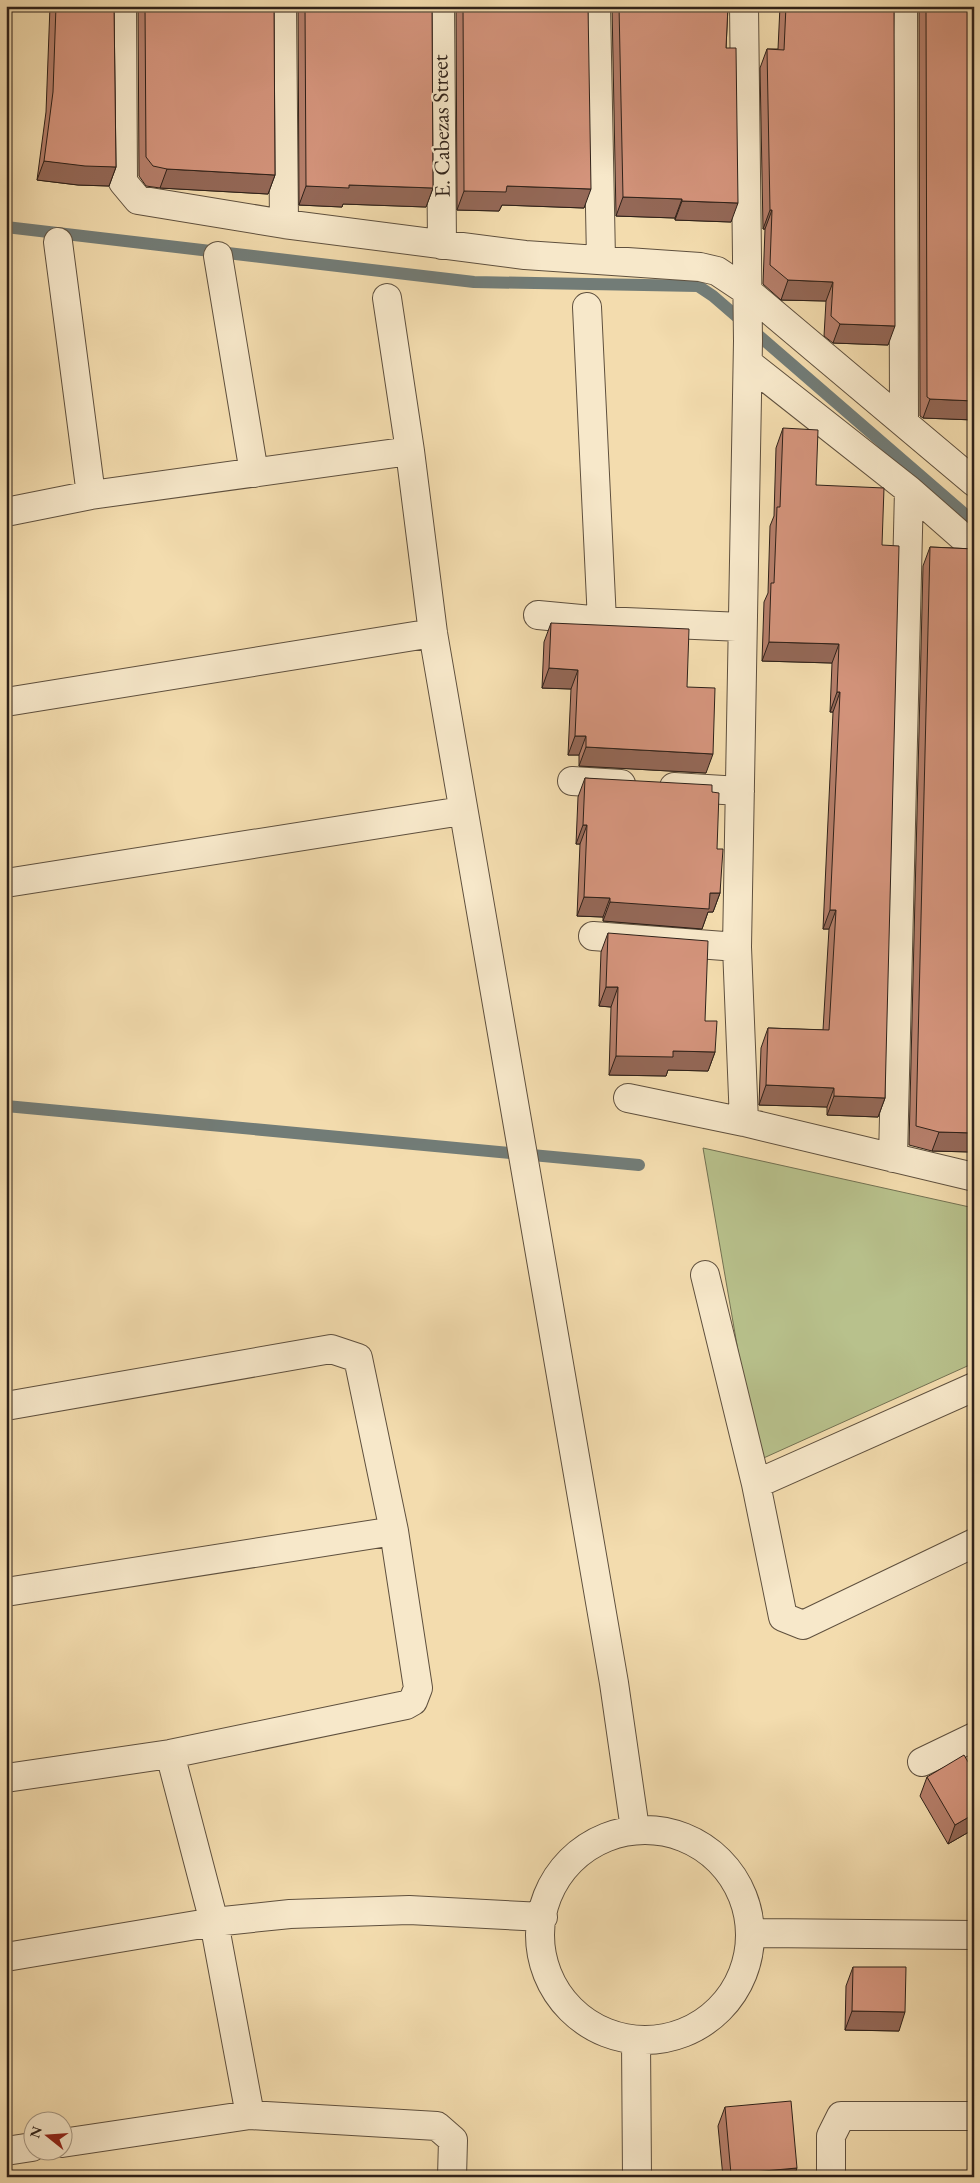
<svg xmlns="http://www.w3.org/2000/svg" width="980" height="2183" viewBox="0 0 980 2183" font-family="'EB Garamond',serif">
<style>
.green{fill:#b8c18c;stroke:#737152}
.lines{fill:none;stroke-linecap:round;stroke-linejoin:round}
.stream{stroke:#727c77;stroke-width:12}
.street-casing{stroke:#5f503e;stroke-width:30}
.street{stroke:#f7e8ca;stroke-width:28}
.wall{fill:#b67f6b;stroke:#2e2119}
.shaded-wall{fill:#946857;stroke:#2e2119}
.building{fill:#d4947c;stroke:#2e2119}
.labels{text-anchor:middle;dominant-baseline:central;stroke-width:4.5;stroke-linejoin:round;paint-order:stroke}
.street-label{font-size:22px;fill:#2e2119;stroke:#f7e8ca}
</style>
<rect width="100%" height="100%" fill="#f3dcae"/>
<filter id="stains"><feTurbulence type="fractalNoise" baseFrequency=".004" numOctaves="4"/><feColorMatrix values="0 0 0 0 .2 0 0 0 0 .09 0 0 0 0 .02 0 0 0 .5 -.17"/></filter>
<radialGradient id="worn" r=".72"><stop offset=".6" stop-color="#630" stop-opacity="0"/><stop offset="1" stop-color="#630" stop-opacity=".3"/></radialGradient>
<!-- green -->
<path class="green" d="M703,1148L974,1208V1363L757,1461Z"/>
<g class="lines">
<!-- stream -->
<path class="stream" d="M6,227L474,282L698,286L713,296L974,522
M6,1106L639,1165"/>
<!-- street casing -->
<g class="street-casing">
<path id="street" d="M122,6L123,182L138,200L284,224L525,255L700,267L717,271L747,291L974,482
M282,6L284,224
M440,6L442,245
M596,6L601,259
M744,6L748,341L737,947L744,1122
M903,6L904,422
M58,242L91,495
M218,256L254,473
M387,298L410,451L433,633L614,1683L635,1829
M587,307L602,621
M748,363L909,490L974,547
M6,512L91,495L410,451
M538,615L602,621L742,627
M6,702L433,633
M572,781L621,784
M674,787L740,791
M6,883L462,811
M593,936L737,947
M628,1098L744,1122L974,1177
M893,1158L909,490
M705,1275L756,1484L783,1617L803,1625L974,1543
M6,1406L331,1349L358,1358L394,1531L418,1688L413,1701L406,1705L170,1754L6,1778
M756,1484L974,1387
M6,1592L394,1531
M170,1754L214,1922L250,2115
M922,1762L974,1737
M540 1935a105 105 0 1 1 210 0a105 105 0 1 1-210 0Z
M751,1933L974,1935
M6,1957L214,1922L290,1914L409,1910L543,1917
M636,2041L637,2177
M62,2143L250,2115L437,2126L453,2140L452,2177
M6,2151L32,2147
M831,2177V2136L841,2116H974"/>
</g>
<!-- street -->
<use href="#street" class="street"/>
</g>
<!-- wall -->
<path class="wall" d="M50,6H114L116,167L109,186L78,185L37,180L46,112Z
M138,6H274L275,175L268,194L160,188L146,186L139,176Z
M298,6H432L433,188L426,207L343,204L342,207L299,205Z
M456,6H588L584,208L502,205L499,211L457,210Z
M612,6H728L726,48L731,222L675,220V218L616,216Z
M780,6H894L888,345L833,343L824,336L826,301L781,300L763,284L765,229H763L760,68L767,49H778Z
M919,6H974V420L923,418L920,416Z
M783,428L816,485L882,545L885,1098L878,1117L827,1115V1107L759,1105L761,1048L768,1028L823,1030L829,929H823L833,712H830L832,663L762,661L764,602L768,593L770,526L774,516L776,448Z
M930,547L974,549V1159H971V1152L932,1151L909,1145L923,566Z
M551,623L687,687L706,773L579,766V755H568L571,689L542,688L544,642Z
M585,778L712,792L720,893L713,912H708L702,929L603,921V917L577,916L580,844H576L578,797Z
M608,933L705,1021L715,1052L708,1071L668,1070L666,1076L609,1075L611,1007L599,1006L601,952Z
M927,1777L974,1829L948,1844L920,1796Z
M853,1967L899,2031L845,2030L846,1986Z
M725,2107L794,2177H723L718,2126Z"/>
<!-- shaded-wall -->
<path class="shaded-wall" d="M44,161L116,167L109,186L78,185L37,180Z
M167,169L275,175L268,194L160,188Z
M349,185L433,188L426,207L343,204L342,207L299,205L306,186Z
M507,186L591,189L584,208L502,205L499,211L457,210L464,191Z
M623,197L682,199L675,218L616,216Z
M682,201L738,203L731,222L675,220Z
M770,210H772L765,229H763Z
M788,280L833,282L826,301L781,300Z
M840,324L895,326L888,345L833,343Z
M930,399L974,401V420L923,418Z
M769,642L839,644L832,663L762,661Z
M549,668L578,670L571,689L542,688Z
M837,692H840L833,712H830Z
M575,736H586L579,755H568Z
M586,747L713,754L706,773L579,766Z
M583,825H587L580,844H576Z
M710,893H720L713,912H708L702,929L603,921L610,902Z
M584,897L610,898L603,917L577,916Z
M830,910H836L829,929H823Z
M606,987H618L611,1007L599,1006Z
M673,1051L715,1052L708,1071L668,1070L666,1076L609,1075L616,1056Z
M766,1085L834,1088L827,1107L759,1105Z
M834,1096L885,1098L878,1117L827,1115Z
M939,1132L974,1133V1146L971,1152L932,1151Z
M974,1151V1159H971Z
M974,1814V1829L948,1844L955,1825Z
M852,2011L905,2012L899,2031L845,2030Z
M797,2168L794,2177H730L731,2174Z"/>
<!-- building -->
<path class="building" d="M56,6H114L116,167L85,166L44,161L53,92Z
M145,6H274L275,175L167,169L153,166L146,157Z
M305,6H432L433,188L349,185V188L306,186Z
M463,6H588L591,189L507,186L506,192L464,191Z
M619,6H728L726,48H736L738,203L682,201V199L623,197Z
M786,6H894L895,326L840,324L831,316L833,282L788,280L770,265L772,210H770L767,49L784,50Z
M926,6H974V401L930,399L927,397Z
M783,428L818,430L816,485L884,488L882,545L899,546L885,1098L834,1096V1088L766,1085L768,1028L829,1030L836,910H830L840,692H837L839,644L769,642L771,583H774L777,507H780Z
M930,547L974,549V1133L939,1132L916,1126Z
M551,623L689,629L687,687L715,688L713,754L586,747V736H575L578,670L549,668Z
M585,778L712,785V792L719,793L717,849H723L720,893H710L709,909L610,902V898L584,897L587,825H583Z
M608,933L708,941L705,1021H717L715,1052L673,1051V1057L616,1056L618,987H606Z
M964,1755L974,1772V1814L955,1825L927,1777Z
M853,1967H906L905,2012L852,2011Z
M791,2101L797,2168L731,2174L725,2107Z"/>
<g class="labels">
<!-- street labels -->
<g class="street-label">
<text transform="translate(441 126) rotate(-91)">E. Cabezas Street</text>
</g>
</g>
<!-- margin -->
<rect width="980" height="2183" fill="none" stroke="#f3dcae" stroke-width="25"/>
<rect x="8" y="8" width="965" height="2168" fill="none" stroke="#2e2119" stroke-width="2.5"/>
<rect x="12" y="12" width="955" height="2158" fill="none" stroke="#2e2119"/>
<!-- north arrow -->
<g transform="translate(48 2136) rotate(287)"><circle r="24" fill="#f7e8ca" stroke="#a79883"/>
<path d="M0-4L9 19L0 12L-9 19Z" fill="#8f2418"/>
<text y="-8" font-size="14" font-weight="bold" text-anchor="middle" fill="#2e2119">N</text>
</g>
<rect width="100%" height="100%" filter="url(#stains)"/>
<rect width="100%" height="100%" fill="url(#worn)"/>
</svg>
